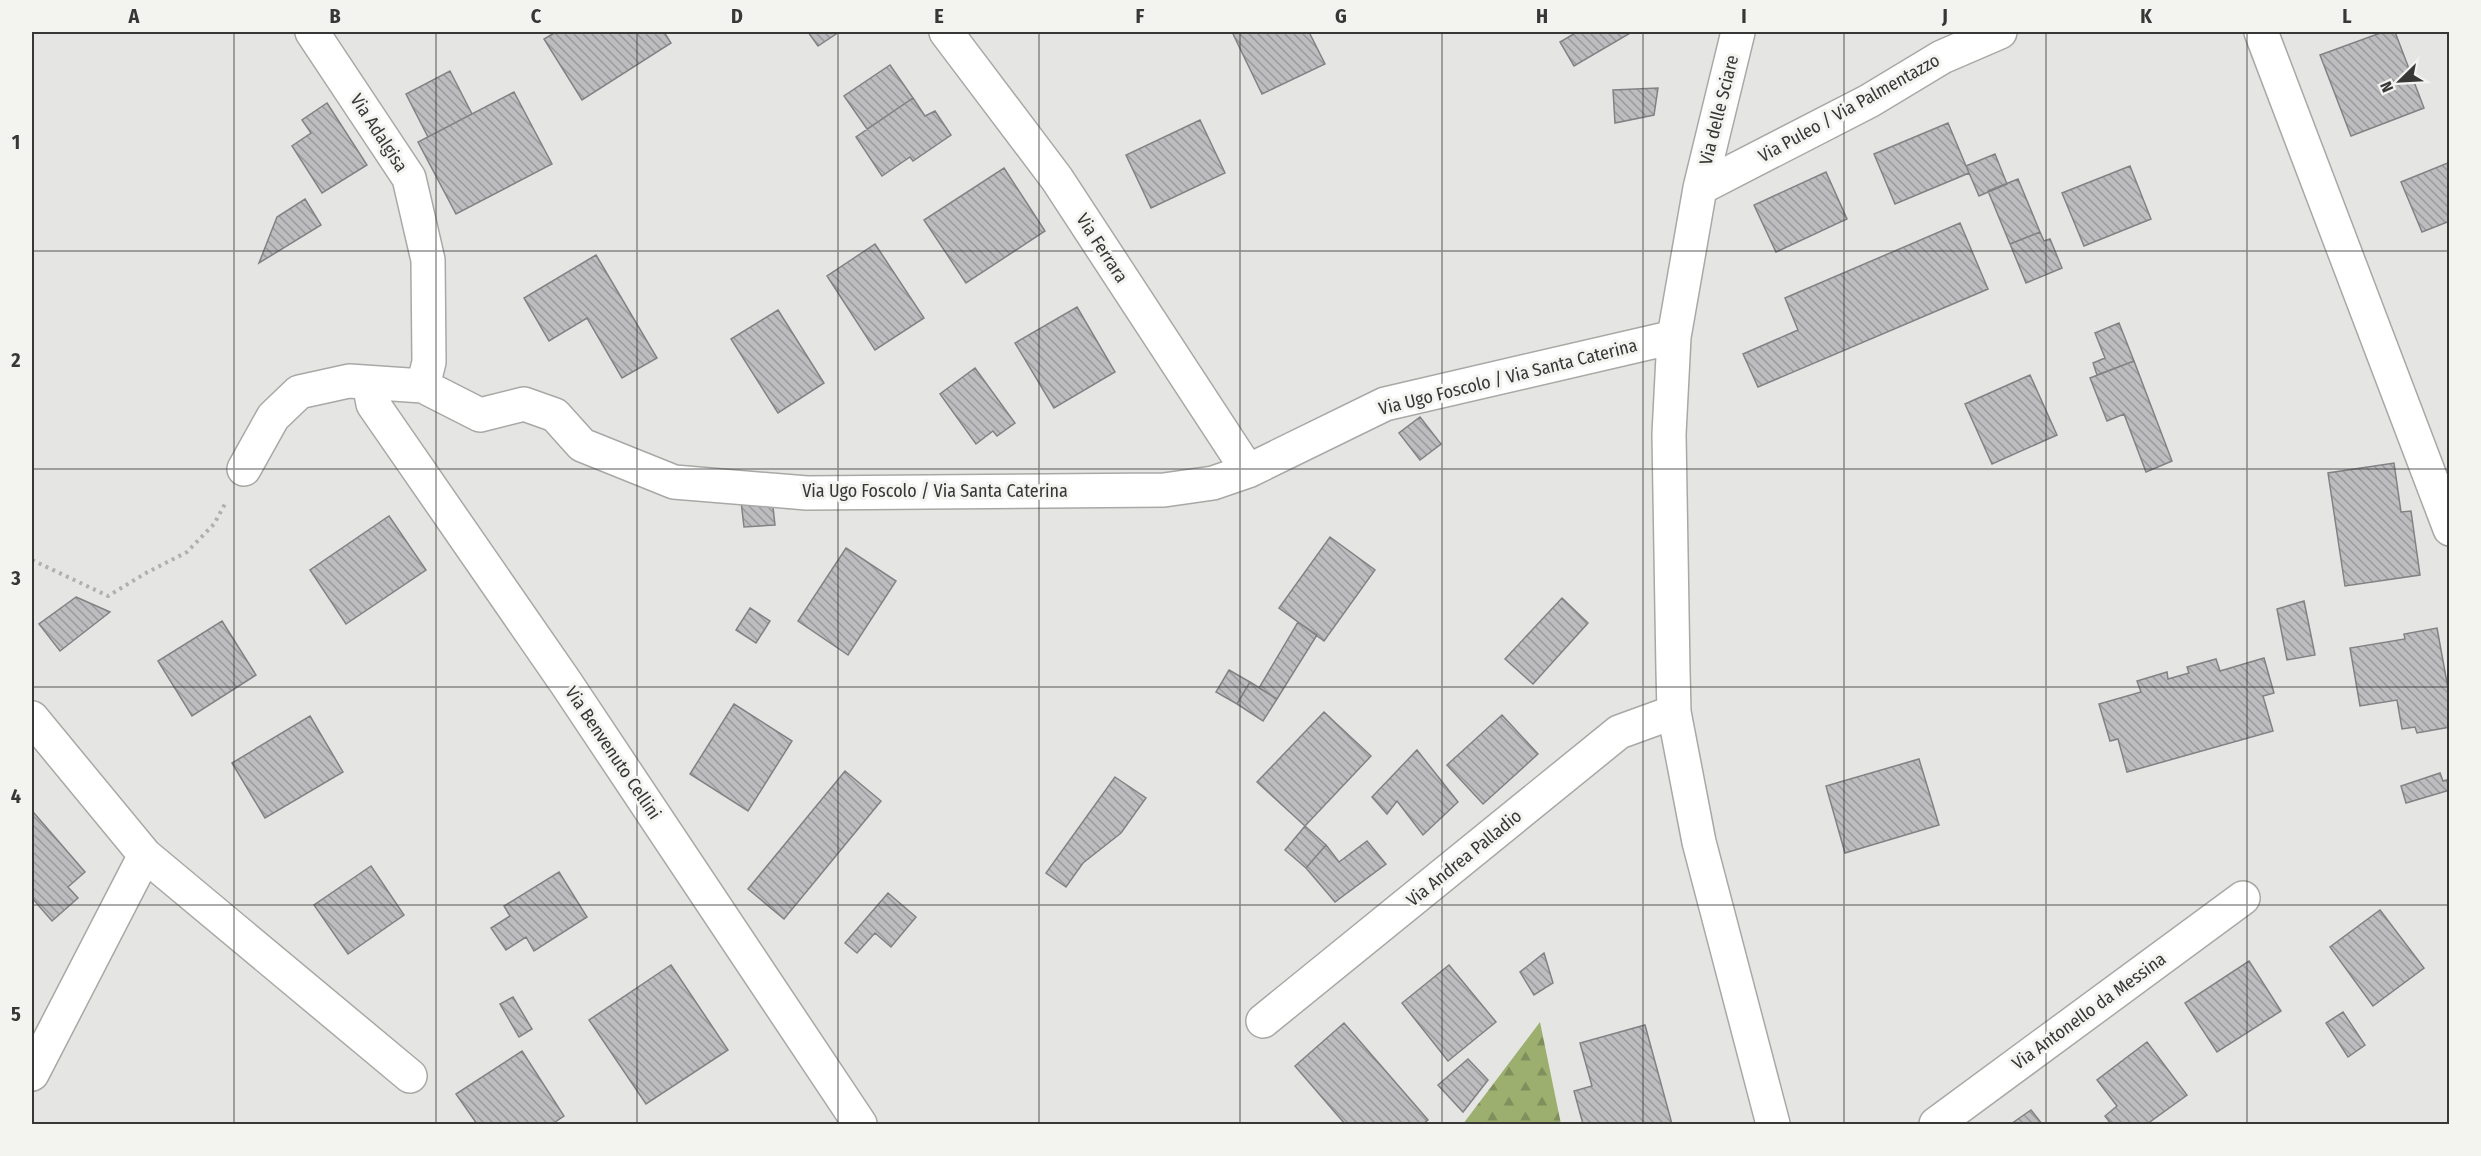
<svg xmlns="http://www.w3.org/2000/svg" width="2481" height="1156" viewBox="0 0 2481 1156" font-family="'Fira Sans Condensed',sans-serif">
<style>
.forest{fill:url(#forest-firs)}
.building{fill:url(#building-back-hatch);stroke:#828285;stroke-width:1.5}
.lines{fill:none;stroke-linecap:round;stroke-linejoin:round}
.minor-casing{stroke:#a8a9a6;stroke-width:36}
.path{stroke:#b0b1af;stroke-width:4;stroke-dasharray:3 4.5;stroke-linecap:butt}
.minor{stroke:#fff;stroke-width:33}
.grid{fill:none;stroke:#373736;stroke-width:1.5;stroke-opacity:0.55}
.labels{text-anchor:middle;dominant-baseline:central;stroke-width:6;stroke-linejoin:round;paint-order:stroke}
.street-label{font-size:18px;fill:#373736;stroke:#f3f4f0}
.neatline{fill:none;stroke:#373736;stroke-width:2}
.grid-label{font-size:20px;text-anchor:middle;font-weight:bold;fill:#373736}
</style>
<defs>
<pattern id="forest-firs" width="22" height="20" patternUnits="userSpaceOnUse" patternTransform="scale(1.5)"><rect width="22" height="20" fill="#9daf6f"/><path d="M5 1l3.5 6h-7zM16 11l3.5 6h-7z" fill="#818f5c"/></pattern>
<pattern id="building-back-hatch" width="6" height="6" patternUnits="userSpaceOnUse" patternTransform="scale(1.5)"><rect width="6" height="6" fill="#bdbdc0"/><path d="M-1 5l2 2M0 0l6 6M5-1l2 2" fill="none" stroke="#9a9a9d"/></pattern>
</defs>
<rect width="100%" height="100%" fill="#e5e6e3"/>
<!-- forest -->
<path class="forest" d="M1540,1022L1561,1124H1463Z"/>
<!-- building -->
<path class="building" d="M556,32H664L671,43L582,100L544,39Z
M808,32H839L818,46Z
M1238,32H1309L1325,64L1262,94L1233,34Z
M1577,32H1632L1574,66L1560,42Z
M2383,32H2395L2424,108L2351,136L2320,55Z
M890,65L913,98L867,129L844,96Z
M450,71L472,114L428,137L406,94Z
M1658,88L1654,115L1615,123L1613,90Z
M514,92L552,164L456,214L418,142Z
M913,98L925,116L935,111L951,135L913,161L910,157L882,176L856,137Z
M327,103L367,165L322,193L292,146L311,133L302,120Z
M1200,120L1225,173L1151,208L1126,155Z
M1948,123L1969,173L1895,204L1874,154Z
M1995,154L2007,184L1979,196L1966,166Z
M2450,162V221L2422,232L2401,182Z
M2130,166L2151,219L2084,246L2062,193Z
M1004,168L1045,231L966,283L924,220Z
M1826,172L1847,219L1776,252L1754,205Z
M2018,179L2040,232L2010,244L1988,191Z
M305,199L321,225L259,263L277,217Z
M1960,223L1988,289L1758,387L1743,354L1798,330L1785,298Z
M2040,232L2044,241L2050,239L2062,268L2026,283L2010,244Z
M875,244L924,318L875,350L827,276Z
M596,255L657,358L622,378L587,318L549,341L524,298Z
M1077,307L1115,372L1054,408L1015,343Z
M778,310L824,383L778,413L731,339Z
M2119,323L2134,361L2097,375L2093,363L2105,358L2095,333Z
M2134,361L2172,461L2146,472L2124,414L2107,421L2090,378Z
M975,368L1015,423L997,436L993,431L976,444L940,394Z
M2030,375L2057,435L1992,464L1965,404Z
M1420,417L1441,444L1420,460L1399,433Z
M2394,463L2401,512L2411,511L2420,575L2345,586L2328,473Z
M772,498L775,525L744,527L741,501Z
M389,516L426,570L346,624L310,570Z
M1330,537L1375,570L1324,641L1279,608Z
M846,548L896,581L848,655L798,621Z
M76,597L110,612L60,651L39,624Z
M1562,598L1588,623L1533,684L1505,659Z
M2304,601L2315,655L2287,660L2277,609Z
M750,608L770,621L756,643L736,630Z
M222,621L256,675L192,716L158,661Z
M1298,622L1317,635L1277,699L1259,688Z
M2437,628L2450,699V727L2417,733L2415,727L2402,729L2397,700L2360,706L2350,648L2405,639L2404,634Z
M2264,658L2274,693L2263,696L2273,731L2127,772L2118,739L2110,741L2099,704L2141,692L2137,681L2167,672L2168,679L2189,673L2187,667L2216,659L2220,671Z
M1229,670L1250,682L1237,704L1216,692Z
M1250,682L1277,699L1263,721L1237,704Z
M734,704L792,741L748,811L690,774Z
M1324,712L1371,756L1305,826L1257,782Z
M1502,715L1538,754L1483,804L1447,765Z
M310,716L343,772L265,818L232,763Z
M1417,750L1458,802L1423,835L1397,801L1387,814L1372,797Z
M1919,759L1939,825L1845,853L1826,786Z
M845,771L881,801L784,919L748,889Z
M2440,773L2443,781L2450,779V790L2406,803L2401,786Z
M1115,777L1146,798L1121,833L1083,863L1066,887L1046,873Z
M34,813L85,872L68,887L78,898L52,921L32,898V815Z
M1305,826L1326,845L1306,868L1285,850Z
M1367,841L1386,864L1335,902L1306,868L1326,845L1339,862Z
M371,866L404,915L348,954L314,905Z
M559,872L587,917L534,951L526,937L506,950L491,928L510,916L504,906Z
M888,893L916,917L891,947L875,933L857,953L845,943Z
M2380,910L2424,968L2373,1006L2330,947Z
M1544,953L1553,983L1534,995L1520,972Z
M2249,961L2281,1011L2217,1052L2185,1003Z
M671,965L728,1050L646,1104L589,1020Z
M1449,965L1496,1022L1448,1061L1402,1003Z
M513,997L532,1029L519,1037L500,1004Z
M2343,1012L2365,1045L2348,1057L2326,1023Z
M1344,1023L1428,1120L1423,1124H1345L1295,1066Z
M1645,1025L1672,1124H1583L1574,1091L1592,1086L1580,1043Z
M2147,1042L2187,1095L2147,1124H2111L2105,1116L2117,1106L2097,1080Z
M522,1051L564,1116L552,1124H477L456,1094Z
M1468,1059L1488,1080L1463,1112L1438,1085Z
M2031,1110L2042,1124H2011Z"/>
<g class="lines">
<!-- minor casing -->
<g class="minor-casing">
<path id="minor" d="M312,32L409,178L428,260L429,362L423,386
M946,32L1057,179L1248,471
M1738,32L1700,188L1674,337L1669,434L1673,671L1674,712L1699,842L1773,1124
M2261,32L2450,529
M1700,188L1869,101L1942,57L2000,32
M369,383L373,404L566,683L860,1124
M244,469L273,417L299,392L349,381L423,386L480,415L524,404L555,415L582,445L674,482L807,493L1164,490L1213,483L1248,471L1385,404L1674,337
M32,718L145,855L32,1074
M145,855L410,1076
M1263,1021L1619,732L1674,712
M1936,1124L2243,898"/>
</g>
<!-- path -->
<path class="path" d="M32,560L108,596L146,573L187,552L214,524L226,502"/>
<!-- minor -->
<use href="#minor" class="minor"/>
</g>
<!-- grid -->
<path class="grid" d="M234,32V1124M436,32V1124M637,32V1124M838,32V1124M1039,32V1124M1240,32V1124M1442,32V1124M1643,32V1124M1844,32V1124M2046,32V1124M2247,32V1124M32,251H2450M32,469H2450M32,687H2450M32,905H2450"/>
<g class="labels">
<!-- street labels -->
<g class="street-label">
<text transform="translate(1849 108) rotate(-29)">Via Puleo / Via Palmentazzo</text>
<text transform="translate(1719 110) rotate(-76)">Via delle Sciare</text>
<text transform="translate(379 133) rotate(57)">Via Adalgisa</text>
<text transform="translate(1102 248) rotate(57)">Via Ferrara</text>
<text transform="translate(1508 377) rotate(-14)">Via Ugo Foscolo / Via Santa Caterina</text>
<text x="935" y="491">Via Ugo Foscolo / Via Santa Caterina</text>
<text transform="translate(613 753) rotate(56)">Via Benvenuto Cellini</text>
<text transform="translate(1464 858) rotate(-39)">Via Andrea Palladio</text>
<text transform="translate(2089 1011) rotate(-36)">Via Antonello da Messina</text>
</g>
</g>
<!-- border -->
<rect width="2481" height="1156" fill="none" stroke="#f3f4f0" stroke-width="66"/>
<!-- north arrow -->
<g transform="translate(2400 81) rotate(246)" stroke="#f3f4f0" stroke-width="4.5" paint-order="stroke">
<path d="M0-4.5L10 22L0 15L-10 22Z" fill="#373736"/>
<text y="-9" font-size="16" font-weight="bold" text-anchor="middle" fill="#373736">N</text>
</g>
<rect x="33" y="33" width="2415" height="1090" class="neatline"/>
<g class="grid-label">
<text x="134" y="23">A</text>
<text x="335" y="23">B</text>
<text x="536" y="23">C</text>
<text x="737" y="23">D</text>
<text x="939" y="23">E</text>
<text x="1140" y="23">F</text>
<text x="1341" y="23">G</text>
<text x="1542" y="23">H</text>
<text x="1744" y="23">I</text>
<text x="1945" y="23">J</text>
<text x="2146" y="23">K</text>
<text x="2347" y="23">L</text>
<text x="16" y="149">1</text>
<text x="16" y="367">2</text>
<text x="16" y="585">3</text>
<text x="16" y="803">4</text>
<text x="16" y="1021">5</text>
</g>
</svg>
